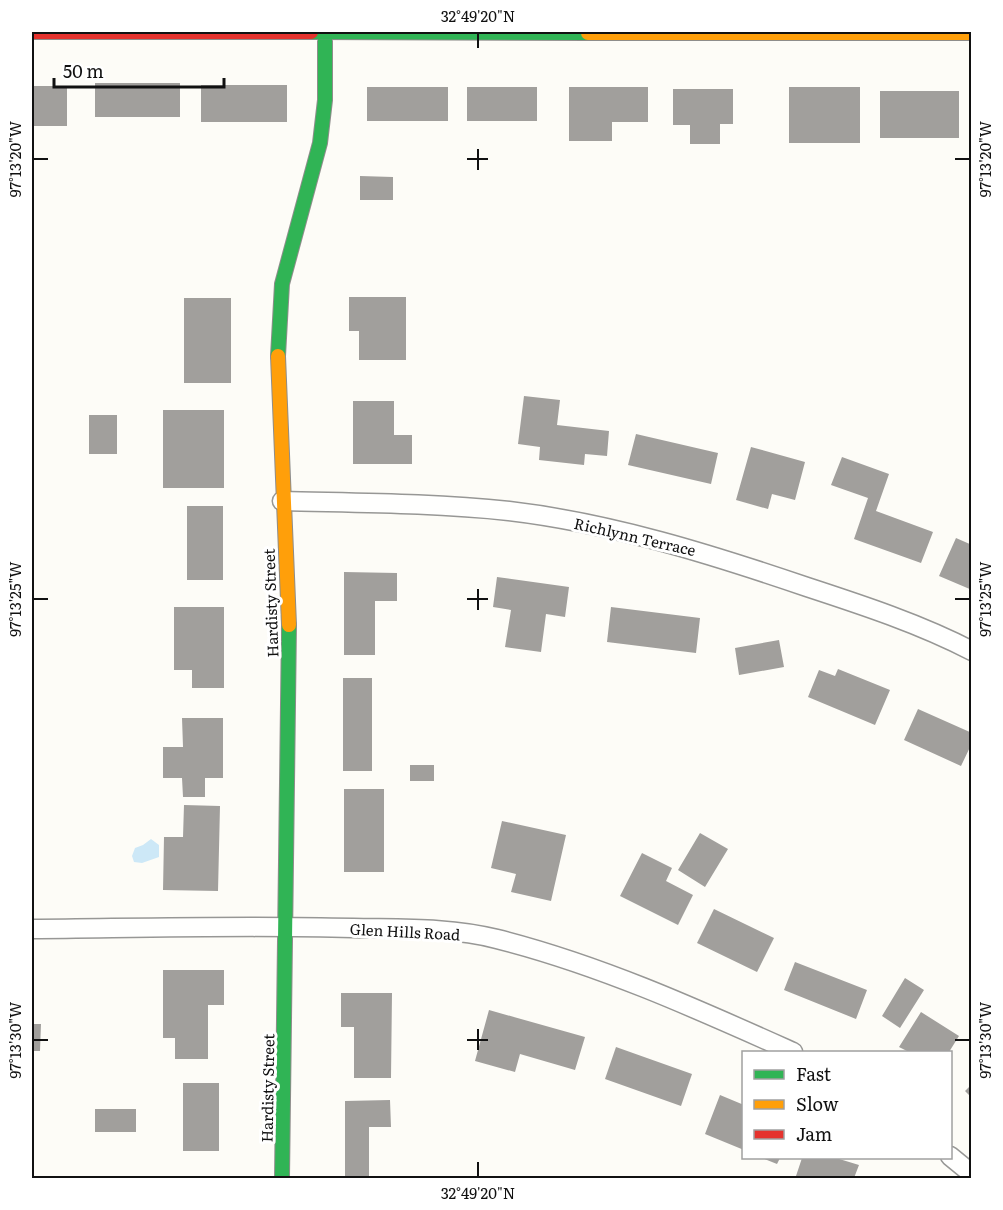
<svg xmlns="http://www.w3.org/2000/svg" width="1003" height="1210" viewBox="0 0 1003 1210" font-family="Literata,serif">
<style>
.water{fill:#cde8f7}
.building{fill:#a19f9c}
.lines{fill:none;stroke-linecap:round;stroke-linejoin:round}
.street-casing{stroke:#979795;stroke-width:21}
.fast-casing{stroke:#8e8d8b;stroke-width:16}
.slow-casing{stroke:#8e8d8b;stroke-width:16}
.jam-casing{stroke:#8e8d8b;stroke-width:16}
.street{stroke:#fffffe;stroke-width:18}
.fast{stroke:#30b455;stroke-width:14}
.slow{stroke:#ff9f0a;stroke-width:14}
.jam{stroke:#e5322d;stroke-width:14}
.ticks{fill:none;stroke:#111;stroke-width:2}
.labels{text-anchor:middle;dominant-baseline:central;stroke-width:6;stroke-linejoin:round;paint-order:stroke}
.street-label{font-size:15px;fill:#111;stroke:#fff}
.neatline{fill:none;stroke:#111;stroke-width:2}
.ticks-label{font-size:15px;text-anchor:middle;fill:#111}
</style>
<rect width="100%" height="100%" fill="#fdfcf7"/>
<!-- water -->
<path class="water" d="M151,839L159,845V857L142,863L134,862L132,856L135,848L143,845Z"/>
<!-- building -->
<path class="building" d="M95,83H180V117H95Z
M201,85H287V122H201Z
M32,86H67V126H32Z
M367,87H448V121H367Z
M467,87H537V121H467Z
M569,87H648V122H612V141H569Z
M789,87H860V143H789Z
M673,89H733V124H720V144H690V125H673Z
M880,91H959V138H880Z
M360,176L393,177V200H360Z
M349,297H406V360H359V331H349Z
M184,298H231V383H184Z
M524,396L560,400L557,425L609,431L607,456L585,454L584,465L539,460L540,447L518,444Z
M353,401H394V435H412V464H353Z
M163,410H224V488H163Z
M89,415H117V454H89Z
M636,434L718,453L711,484L628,465Z
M751,447L805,462L795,500L772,494L768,509L736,500Z
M842,457L889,474L876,511L933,532L921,563L854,539L868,498L831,485Z
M187,506H223V580H187Z
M956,538L972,545V590L939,576Z
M344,572L397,573V601H375V655H344Z
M497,577L569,587L565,617L546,614L541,652L505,647L511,610L493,607Z
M174,607H224V688H192V670H174Z
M611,607L700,618L696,653L607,642Z
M779,640L784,667L739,675L735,648Z
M838,669L890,690L875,725L808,697L819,670L835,676Z
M343,678H372V771H343Z
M918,709L972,733V743L961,766L904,740Z
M182,718H223V778H205V797H183L182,778H163V747H183Z
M410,765H434V781H410Z
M344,789H384V872H344Z
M184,805L220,806L218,891L163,890L164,837H183Z
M502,821L566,835L551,901L511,892L516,874L491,868Z
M700,833L728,849L705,887L678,870Z
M642,853L672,868L666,881L693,895L678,925L620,896Z
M714,909L774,938L757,972L697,943Z
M795,962L867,990L856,1019L784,990Z
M163,970H224V1005H208V1059H175V1038H163Z
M905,978L924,990L900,1028L882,1016Z
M341,993H392L391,1078H354V1027H341Z
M489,1010L585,1037L575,1070L520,1054L515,1072L475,1061Z
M921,1012L959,1036L949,1052H909L899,1047Z
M32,1024H41L40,1051H32Z
M616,1047L692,1074L681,1106L605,1079Z
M183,1083H219V1151H183Z
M972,1084V1098L965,1091Z
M720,1095L744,1105V1150L705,1134Z
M390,1100L391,1127H369V1178H345V1101Z
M95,1109H136V1132H95Z
M762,1158H780L777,1164Z
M802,1158H836L859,1165L854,1178H802L796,1176Z
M176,1176H217V1178H176Z"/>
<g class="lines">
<!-- street casing -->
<g class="street-casing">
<path id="street" d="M282,501C358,503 433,503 509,511C611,523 710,554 807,587C862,605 920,624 972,651
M32,929C139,928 246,925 353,928C401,929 450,927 497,939C600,965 697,1009 793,1052
M950,1156L972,1174"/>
</g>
<!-- fast casing -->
<g class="fast-casing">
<path id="fast" d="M311,32L588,33
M278,356L282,284L320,143L325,100V32
M282,1178L289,625"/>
</g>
<!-- slow casing -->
<g class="slow-casing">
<path id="slow" d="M588,33H972
M278,356L289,625"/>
</g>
<!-- jam casing -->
<g class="jam-casing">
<path id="jam" d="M32,32H311"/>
</g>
<!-- street -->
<use href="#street" class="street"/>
<!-- fast -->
<use href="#fast" class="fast"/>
<!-- slow -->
<use href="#slow" class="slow"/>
<!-- jam -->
<use href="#jam" class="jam"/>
</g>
<!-- ticks -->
<path class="ticks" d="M478,33V48M478,149V170M33,159H48M467,159H488M955,159H970M478,589V610M33,599H48M467,599H488M955,599H970M478,1029V1050M33,1040H48M467,1040H488M955,1040H970M478,1162V1177"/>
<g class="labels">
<!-- street labels -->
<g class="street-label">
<text transform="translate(635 536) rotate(13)">Richlynn Terrace</text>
<text transform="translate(270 603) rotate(-92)">Hardisty Street</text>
<text transform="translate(405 931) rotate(3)">Glen Hills Road</text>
<text transform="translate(267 1088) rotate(-89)">Hardisty Street</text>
</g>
</g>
<!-- border -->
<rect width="1003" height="1210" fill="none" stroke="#ffffff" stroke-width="66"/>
<!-- legend -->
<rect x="742" y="1051" width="210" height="108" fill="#ffffff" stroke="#a0a0a0" stroke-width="1.5"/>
<rect x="754" y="1070" width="30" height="9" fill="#30b455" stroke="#a0a0a0" stroke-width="1.5"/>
<text x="796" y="1081" font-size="18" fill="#111111">Fast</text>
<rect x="754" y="1100" width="30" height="9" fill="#ff9f0a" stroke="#a0a0a0" stroke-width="1.5"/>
<text x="796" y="1111" font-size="18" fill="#111111">Slow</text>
<rect x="754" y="1130" width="30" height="9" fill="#e5322d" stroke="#a0a0a0" stroke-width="1.5"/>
<text x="796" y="1141" font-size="18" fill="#111111">Jam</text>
<!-- scale -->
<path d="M54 78v9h170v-9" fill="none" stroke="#111111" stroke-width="3"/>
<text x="63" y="78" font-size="18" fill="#111111" stroke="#ffffff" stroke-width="4.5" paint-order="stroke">50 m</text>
<rect x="33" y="33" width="937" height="1144" class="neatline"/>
<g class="ticks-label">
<text x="478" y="22">32°49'20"N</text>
<text transform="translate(986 159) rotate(-90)" y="5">97°13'20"W</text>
<text transform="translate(16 159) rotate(-90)" y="5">97°13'20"W</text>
<text transform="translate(986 599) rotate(-90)" y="5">97°13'25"W</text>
<text transform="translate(16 599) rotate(-90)" y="5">97°13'25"W</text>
<text transform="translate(986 1040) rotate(-90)" y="5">97°13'30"W</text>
<text transform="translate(16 1040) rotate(-90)" y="5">97°13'30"W</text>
<text x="478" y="1199">32°49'20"N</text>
</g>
</svg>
